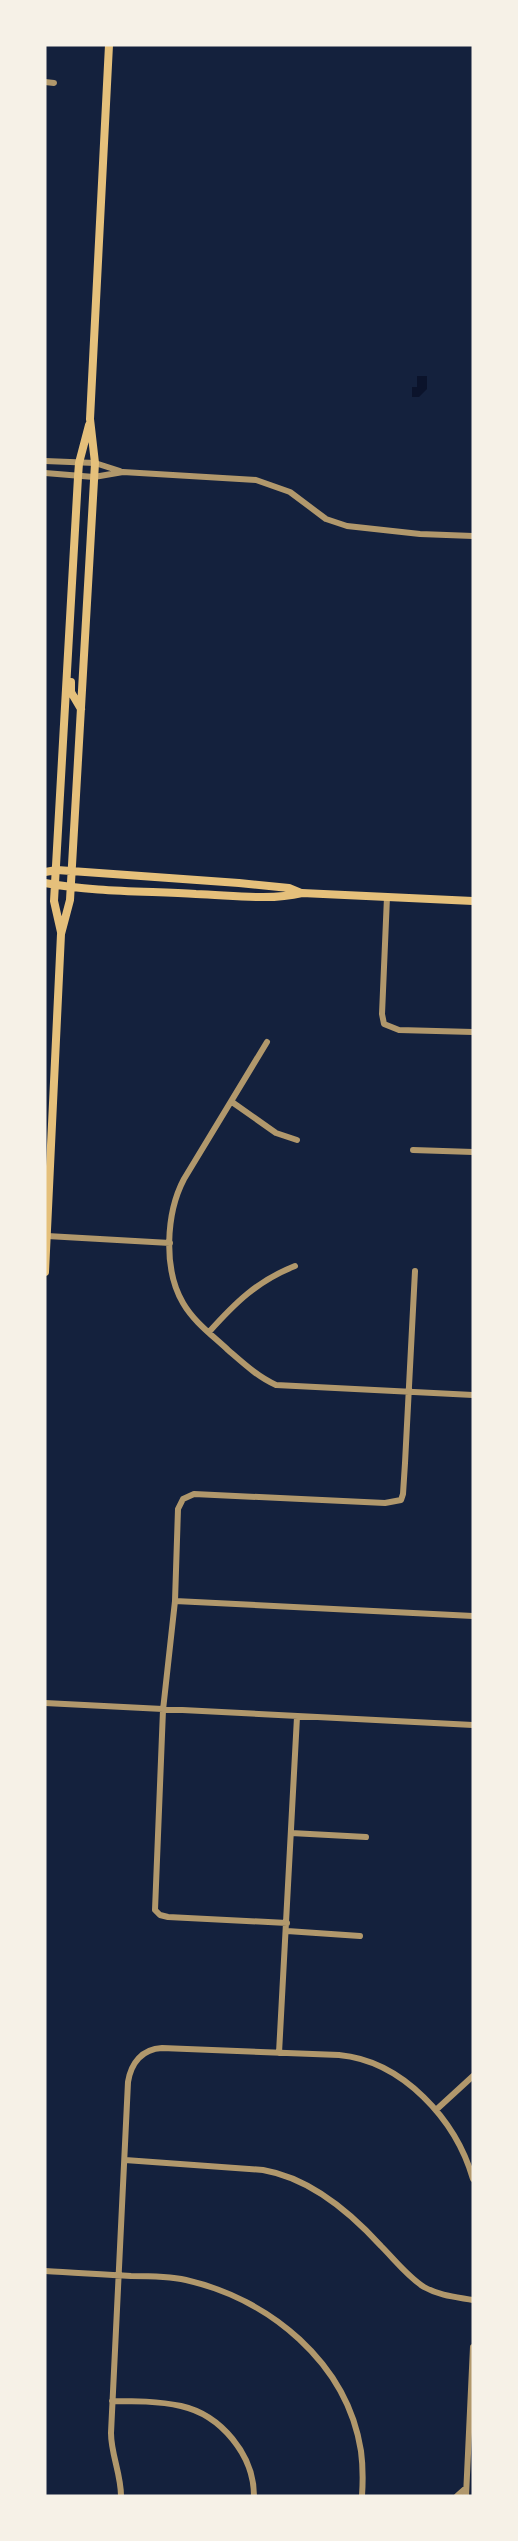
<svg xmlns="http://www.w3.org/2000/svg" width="518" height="2541" viewBox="0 0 518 2541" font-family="'Fira Sans Condensed',sans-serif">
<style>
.water{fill:#0b132b}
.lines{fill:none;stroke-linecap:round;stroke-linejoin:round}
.minor{stroke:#b1986c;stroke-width:6}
.secondary{stroke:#e5c07b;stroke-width:8}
</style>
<rect width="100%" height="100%" fill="#14213d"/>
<!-- water -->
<path class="water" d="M417,376H427V389L419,397H412V387H417Z"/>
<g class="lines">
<!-- minor -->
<path class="minor" d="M45,82L54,83
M45,461L95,463L120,471
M45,473L94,477L123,472L256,480L290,492L326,519L347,526L420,534L473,536
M387,897L382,1014L384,1024L399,1030L473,1032
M267,1042L184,1179C166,1213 163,1269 183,1303C194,1322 212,1335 228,1350C243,1363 258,1377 276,1385L473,1395
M232,1102L276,1133L297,1140
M413,1150L473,1152
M47,1236L170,1243
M209,1332C235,1303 257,1281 295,1266
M175,1601L473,1616
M45,1703L473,1725
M291,1833L366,1837
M287,1923L168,1917L160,1915L155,1910L163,1710L175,1601L178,1509L183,1499L194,1494L385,1503L401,1500L403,1494L405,1463L415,1271
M287,1931L360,1936
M279,2053L297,1717
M437,2109L473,2076
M125,2160L263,2170C310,2178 350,2212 381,2246C395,2260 408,2277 424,2287C440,2296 456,2297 473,2300
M45,2271C74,2273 103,2274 131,2276C149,2276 168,2276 186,2280C269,2299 347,2362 361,2451C363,2466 363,2481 362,2496
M112,2401C134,2401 158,2401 181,2406C221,2415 254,2455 254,2496
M121,2496C121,2474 111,2454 111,2433L128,2082C131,2063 142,2049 162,2048L339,2055C403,2061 456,2120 473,2179
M457,2496L466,2488
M466,2496L473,2347"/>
<!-- secondary -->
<path class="secondary" d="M71,682V692L81,709
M45,872L57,870L239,883L289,888L301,893
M45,883C94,892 146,891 196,894C231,895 268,901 302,893L473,901
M61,932L54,901L78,477L79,463L89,425
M45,1272L61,934L70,900L95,463L90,419L109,45"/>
</g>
<!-- border -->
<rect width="518" height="2541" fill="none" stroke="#f6f1e7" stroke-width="93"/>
</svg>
